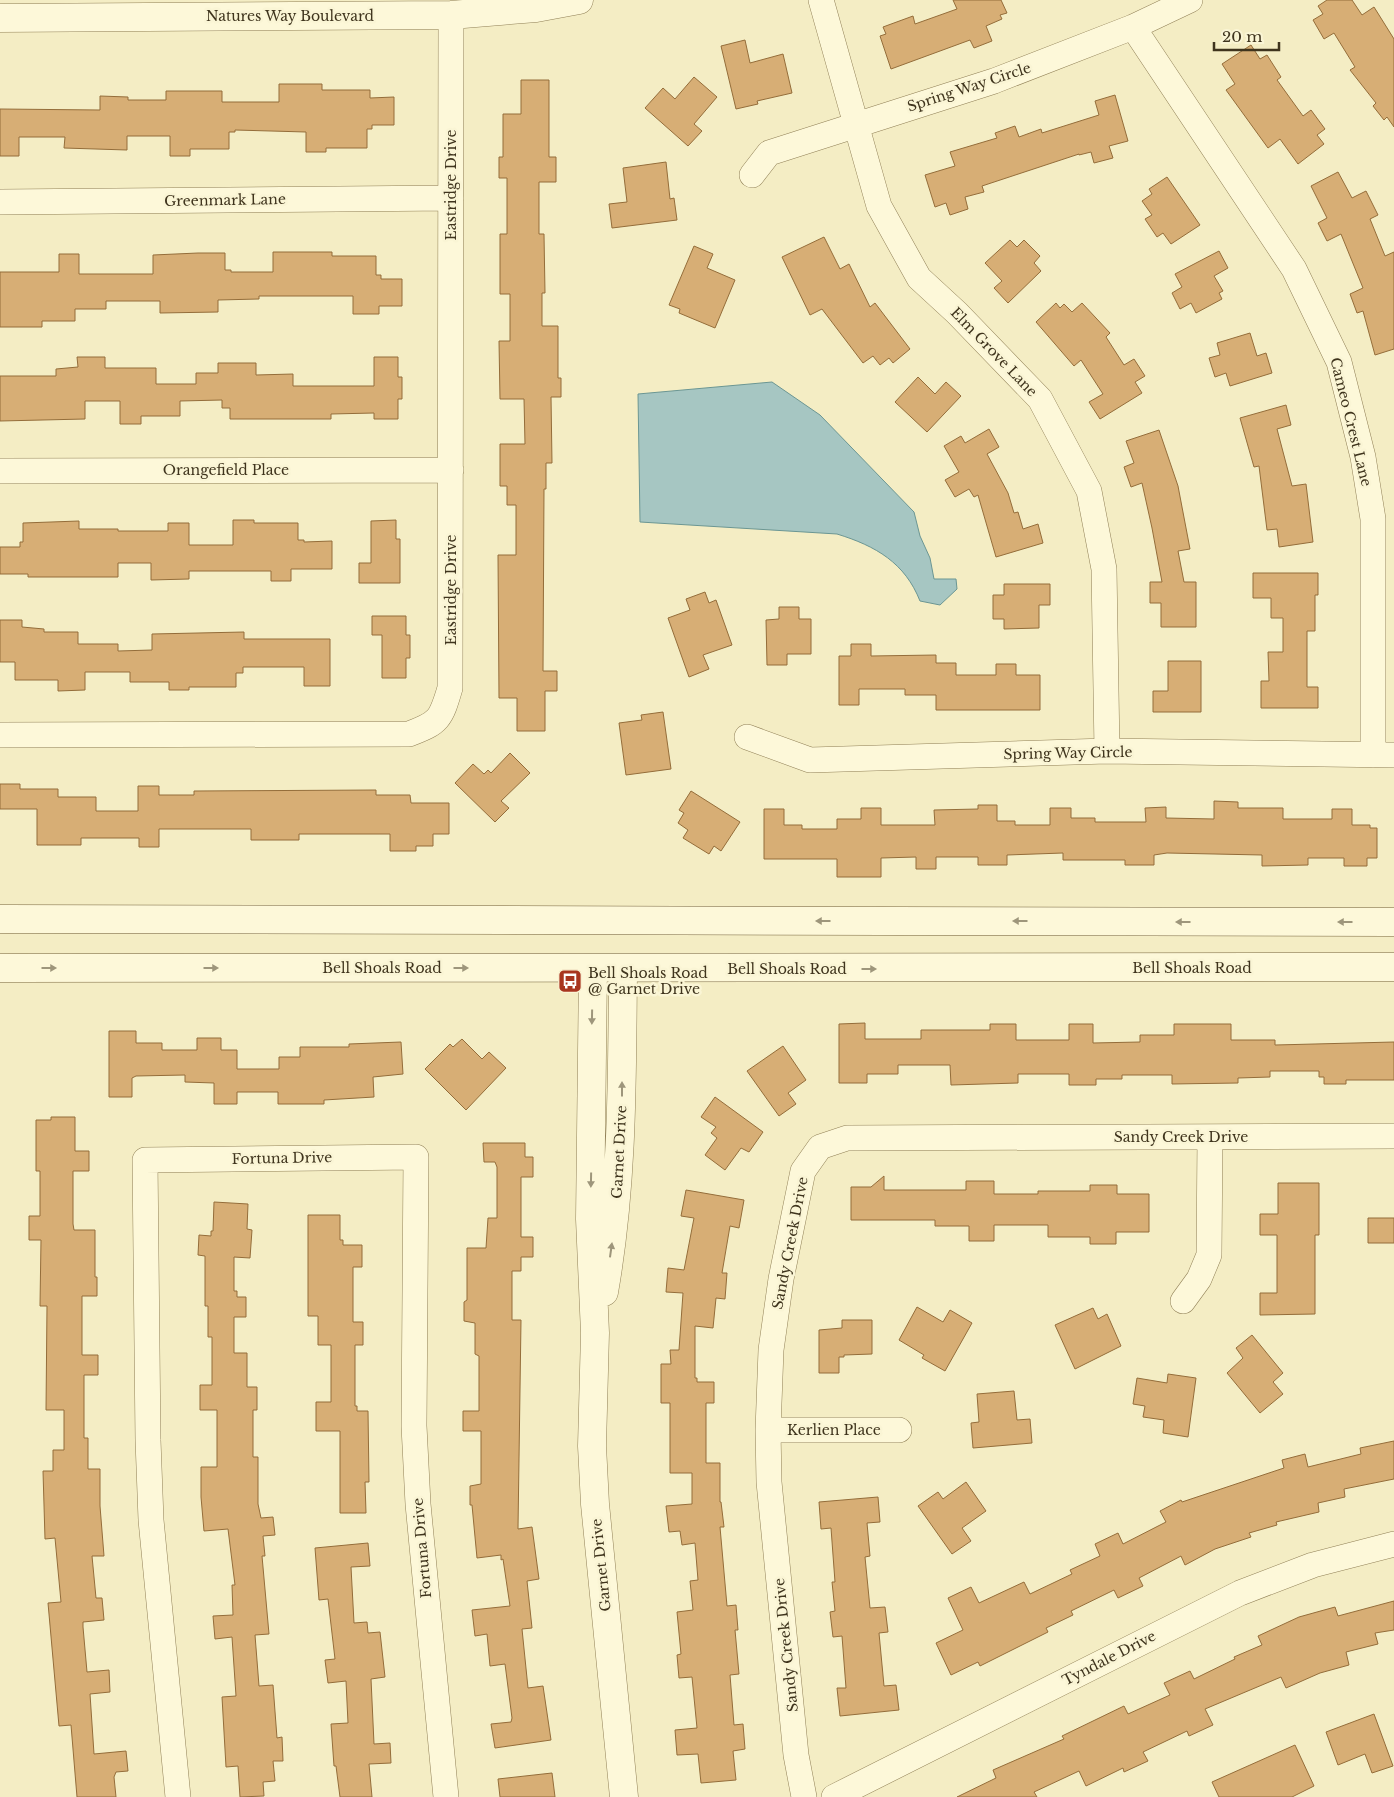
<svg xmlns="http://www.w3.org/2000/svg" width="1394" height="1797" viewBox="0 0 1394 1797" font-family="'Libre Baskerville',serif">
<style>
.water{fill:#a6c6c2;stroke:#6b9693}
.building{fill:#d7ae75;stroke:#946d3a}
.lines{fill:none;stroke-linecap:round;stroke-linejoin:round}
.minor-casing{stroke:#918057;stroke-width:26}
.tertiary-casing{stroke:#918057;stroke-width:29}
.secondary-casing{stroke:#73603a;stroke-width:29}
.minor{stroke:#fdf8d9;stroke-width:25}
.tertiary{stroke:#fdf8d9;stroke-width:28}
.secondary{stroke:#fdf8d9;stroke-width:28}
.oneway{fill:#9e967b}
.labels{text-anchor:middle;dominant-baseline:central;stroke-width:5;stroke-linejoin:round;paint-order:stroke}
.street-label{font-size:14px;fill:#3f341d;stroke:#faf5d5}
.poi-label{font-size:14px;fill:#3f341d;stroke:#faf5d5;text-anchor:start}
</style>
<rect width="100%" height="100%" fill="#f4edc4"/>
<!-- water -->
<path class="water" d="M772,382L820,415L914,512L920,536L930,558L934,579H956L957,589L940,605L920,601C905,563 876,546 837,534L640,522L638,394Z"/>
<!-- building -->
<path class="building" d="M953,0H1001L1007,13L1000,15L1002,19L986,26L992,41L974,48L970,40L891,69L880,36L886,34L883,27L913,16L915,24L957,9Z
M1327,0H1352L1362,15L1374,7L1394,39V127L1387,117L1384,120L1373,106L1376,103L1350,70L1355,67L1334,33L1324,39L1313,20L1323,14L1318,6Z
M745,40L750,63L783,54L792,93L757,101L758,104L736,109L721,46Z
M1251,45L1260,59L1267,55L1281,77L1277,80L1303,116L1311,110L1325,129L1317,135L1324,144L1298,164L1280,139L1268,148L1226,90L1235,84L1222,64Z
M694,77L717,97L694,124L702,131L688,146L645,108L663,88L675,99Z
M521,80H549V157H556V182H539V234H544L545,293H542V326H558V378H561V397H551L552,463H546V489H544L543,671H557V691H545V731H517V698H499L498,555H516V505H507V486H500V444H525L524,399H500L499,341H510V294H500V234H507V178H499V157H503V114H521Z
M279,84H322V90H370V98L394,97V125H372V129H367V148H326V152H306V132L235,130V132H229V149H190V156H170V136H127V150L64,148L65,137H19V156H0V109L100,110V96L128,97V100H166V91H222V102H279Z
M1115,95L1128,141L1109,146L1113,158L1094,163L1091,152L1079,155V154L982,186L984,192L965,197L968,209L950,215L946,203L935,207L925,175L955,166L950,152L997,138L995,133L1015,126L1019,137L1041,129L1042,133L1099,115L1095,101Z
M666,162L670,199L674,198L677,220L612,228L609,204L627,202L623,168Z
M1338,172L1352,198L1366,191L1378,215L1370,219L1385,256L1394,252V349L1375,355L1363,311L1357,313L1350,294L1363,288L1341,234L1327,241L1318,223L1327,218L1311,186Z
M1167,177L1200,225L1171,244L1163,233L1157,237L1145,219L1152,215L1142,201L1152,194L1149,189Z
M824,237L840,269L849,264L870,307L875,303L910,349L893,363L889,358L880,365L873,356L863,363L822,309L810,315L782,257Z
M1010,240L1017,247L1024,240L1040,256L1034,263L1041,271L1008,303L994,288L1002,281L985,263Z
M694,246L713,254L707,268L735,280L715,328L679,313L680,309L669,305Z
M1219,251L1228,268L1214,276L1223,291L1219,293L1222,299L1196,313L1191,303L1180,309L1172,293L1182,287L1175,274Z
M273,252H332V256H376V275H381V279H402V306H379V314H353V296H259V299L218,300V312L160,313V301H106V309H75V321H42V327H0V272H59V254H79V274H153V255L198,253H225V270H231V272H273Z
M1056,303L1060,308L1064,304L1072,312L1082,303L1110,333L1106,337L1124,365L1134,359L1145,376L1135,382L1142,393L1100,419L1089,402L1103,394L1081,360L1074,366L1036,322Z
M1250,333L1257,356L1266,353L1272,373L1230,386L1226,373L1215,377L1209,358L1220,355L1217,343Z
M77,357H105V368H156V384H196V373H218V363H256V375L293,374V386H374V357H398V377H402V399H398V419H374V413L331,414V419H230V408H222V400L180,401V416H141V424H120V401H85V419L0,421V376H56V369L78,367Z
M918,377L935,394L946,382L961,396L927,432L895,402Z
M1286,405L1291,425L1277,429L1292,486L1306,484L1313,542L1279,547L1277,529L1267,530L1259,466L1254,467L1240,418Z
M989,429L999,447L987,454L1008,493L1014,513L1018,512L1023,529L1038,524L1043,543L996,557L978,495L974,497L969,489L955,497L945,480L959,472L944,446L961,436L965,443Z
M1159,430L1178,486L1190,549L1178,551L1184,582H1196V627H1161V603H1150V582H1162L1152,528L1142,483L1131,487L1124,467L1134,463L1126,441Z
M233,520H254V523H298V540H304V542L332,541V569H291V581H271V571H189V579L151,580V563H118V577H28V574H0V547H20V542H23V523L79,521V529H118V531H168V523H189V545H233Z
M396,520V539H400V583H359V563H371V521Z
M1253,573H1318V595H1315V631H1307V687H1318V708H1261V681H1269L1268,652H1283V618H1271V598H1253Z
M1004,584H1050V605H1039V628L1004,629V619H993V595H1004Z
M705,592L709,603L716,600L732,645L703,655L709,669L689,677L668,618L690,610L686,599Z
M779,607H799V619H811V654H787V665H767L766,620L779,619Z
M372,616H406V635H410V658H406V678H382V635H372Z
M0,620H22V627L44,629V632H78V644H118V651L152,650V634L244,632V639H330V686H304V667H243V673H236V687H189V690H169V682H130V672H85V690L58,691V680H15V662H0Z
M851,644H871V656L936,655V663H956V675H996V664H1016V675H1040V710H936V695H905V689H859V705H839V656H851Z
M1168,661H1201V712H1153V691H1168Z
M663,712L671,769L626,775L619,723L642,720L641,715Z
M510,753L530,773L501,801L509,808L495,822L455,783L473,764L484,774L488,770L491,773Z
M0,784H20V789H58V797H96V811H138V786H159V795H194V791L376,790V795H410L411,803H449V834H433V846H416V851H390V834H299V840H251V829H159V847H139V838H81V845H37V809H0Z
M691,791L740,822L721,851L714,846L709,854L683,838L688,830L678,823L684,813L679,810Z
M1214,801L1238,802V808H1283V819H1332V809H1352V825H1370V828H1377V858H1367V866H1344V858H1308V865L1262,866V855L1167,853L1154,855V865H1125V860H1063V853L1007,855V865H978V857H936V869H916V857L881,858V877H837V859H764V809H784V825H802V829H837V819H861V808H881V825H935L934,810L978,809V805H997V821H1015V825H1050V808H1071V818H1095V822H1146L1145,808L1166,807V818L1214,819Z
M865,1023V1039H921V1030H990V1024H1016V1040H1069V1024H1093V1043L1140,1042V1035H1174V1024H1231V1040H1275V1045L1394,1042V1080H1346V1084H1324V1077H1319V1071H1270V1077L1238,1078V1083L1172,1084V1075H1122V1079H1096V1085H1069V1074H1018V1083L951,1085L950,1065H898V1074H867V1083H839V1024Z
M109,1031H136V1043H162V1050H197V1038H221V1050H237V1069H279V1057H300V1047H349V1044L401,1042L403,1074L373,1077L374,1097L324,1100V1104H278V1092H237V1104H214V1083L185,1082V1075L136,1076L132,1078V1097H109Z
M462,1039L482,1059L489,1052L506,1068L466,1110L425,1069L450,1044L453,1047Z
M783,1046L806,1080L788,1093L796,1104L779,1116L747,1071Z
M715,1097L763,1132L749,1152L741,1148L725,1170L705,1155L717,1138L711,1133L716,1127L701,1117Z
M51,1117H75V1151H89V1171H73V1224L74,1230H95V1277H97V1296H82V1355H98V1375H84V1438H88V1469H100V1506L104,1556H92L96,1598H102L104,1620L83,1622V1627L87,1672L109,1670L110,1692L90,1694L94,1754L126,1751L128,1771L116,1772L114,1777L116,1797H77L71,1725L59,1726L48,1603L61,1602L55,1538L45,1539L43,1471H53V1450H64V1410H46L47,1306H40L41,1240H29V1216H40V1171H36V1120H51Z
M483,1143H525V1157H533V1177H521V1237H533V1257H521V1271H512V1320H521L518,1529L532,1527L539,1579L527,1581L532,1628L522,1629L528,1688L543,1686L551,1740L495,1748L491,1724L511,1722L512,1718L505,1664L490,1666L487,1634L475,1636L472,1610L510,1606L503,1559L501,1560V1555L477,1558L472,1505H470V1486L481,1484V1431H463V1411H479V1356L475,1354V1323L464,1321V1302L467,1300V1248H486L488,1218H497V1167L495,1162H484Z
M884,1176V1190H966V1181H994V1194H1038V1191H1090V1185H1117V1194H1149V1232H1116V1244H1090V1237H1048V1225H994V1241H969V1226H935V1220H851V1187H871Z
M1278,1183H1319V1235H1315V1314L1260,1315V1293H1277V1235H1260V1214H1278Z
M686,1190L744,1200L739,1228L730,1226L722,1273H727L725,1299L716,1298L713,1328L695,1326V1378H697V1382H714V1403H706V1463H720V1502H721L724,1527H720L727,1606L736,1605L738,1630H735L739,1674L730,1675L734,1725L743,1724L745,1749L733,1751L736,1780L701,1783L698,1754L677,1755L675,1730L697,1728L692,1677L679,1678L677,1655L681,1654L677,1612L693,1610L690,1581L698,1580L695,1543L682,1545L680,1531L669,1532L666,1506L692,1504V1473H670V1403H661V1364H671L670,1350H679L683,1293L666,1292L668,1268L684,1270L694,1218L681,1216Z
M214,1202L248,1204L247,1229L252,1230L250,1258L234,1257V1291H237V1297H246V1317H234V1353H247V1387H257V1410H253V1457H258V1504L261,1518L273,1517L275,1535L263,1536L265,1556H262L269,1634L255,1635L259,1686L273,1685L277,1738L282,1737L283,1761H273L275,1781L263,1782L264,1796L240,1797L238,1766L226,1767L222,1697L236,1696L232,1637L215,1639L213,1616L233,1615L232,1585H235L228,1529L204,1531L201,1497V1467H217V1410H200V1385H212V1337H208V1306H205V1256L198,1255L199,1235L211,1236V1231H213Z
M308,1215H340V1240H343V1245H362V1267H353V1322H363V1345H355V1406H357V1411H368L369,1482H365L366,1513H340V1431H316V1402H331V1345H318V1316H308Z
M1368,1218H1394V1243H1368Z
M917,1307L943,1322L950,1310L972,1323L945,1371L922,1358L924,1355L899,1340Z
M1093,1308L1098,1319L1107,1314L1121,1346L1075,1369L1055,1325Z
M842,1320H872V1354L844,1355V1357H839V1373H819V1330L842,1328Z
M1252,1335L1283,1373L1273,1382L1283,1394L1260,1413L1227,1373L1243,1358L1236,1348Z
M1168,1374L1196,1378L1188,1437L1163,1433L1164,1420L1143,1417L1145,1406L1133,1404L1137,1378L1167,1383Z
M1014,1391L1017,1420L1030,1419L1032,1443L973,1448L971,1423L979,1422L977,1394Z
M1394,1441V1479L1344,1489L1345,1497L1318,1503L1319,1512L1276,1522L1277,1525L1249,1533L1251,1537L1215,1549L1185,1565L1181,1556L1139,1578L1143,1586L1118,1598L1114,1590L1071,1611L1073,1615L1046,1628L1048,1632L980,1666L978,1662L951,1675L936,1643L963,1630L948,1598L971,1587L979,1603L1024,1582L1030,1594L1072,1574L1070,1570L1100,1556L1095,1544L1118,1533L1123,1544L1166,1522L1160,1511L1181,1500L1182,1502L1284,1468L1282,1460L1305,1454L1308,1467L1361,1454L1360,1448Z
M966,1482L986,1511L962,1528L971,1541L952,1554L918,1506L938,1492L943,1499Z
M878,1497L880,1522L867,1523L870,1556L865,1557L870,1608L885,1607L888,1632L879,1633L884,1686L896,1685L899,1710L840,1716L837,1688H846L842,1636L833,1637L830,1612L835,1611L832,1582H835L831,1528L821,1529L819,1502Z
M368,1543L370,1566L351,1567L354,1623L367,1622L368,1633L380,1632L385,1677L371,1679L374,1744L390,1743L391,1763L369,1764L372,1797H340L336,1766H334L331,1724L348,1723L346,1681L328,1683L325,1660L335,1659L328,1599L319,1600L315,1548Z
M1394,1601V1630L1375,1633L1378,1644L1346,1652L1349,1665L1320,1673L1286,1688L1281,1677L1205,1709L1213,1725L1189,1736L1187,1731L1143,1752L1148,1761L1124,1772L1123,1768L1086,1786L1079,1771L1034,1792L1037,1797H957L996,1778L993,1770L1064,1739L1062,1736L1124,1706L1128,1714L1170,1695L1164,1683L1190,1671L1194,1679L1235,1659L1234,1657L1262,1645L1258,1636L1299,1617L1335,1607L1338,1616Z
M1374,1714L1393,1766L1372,1773L1365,1754L1338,1765L1326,1732Z
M1295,1745L1314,1786L1292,1797H1219L1212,1782Z
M552,1773L555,1797H500L498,1779Z"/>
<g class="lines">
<!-- minor casing -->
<g class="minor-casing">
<path id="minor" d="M821,0L879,206L919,278L957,313L1040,399L1089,491L1104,569L1107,751
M1133,27L1294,269L1339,362L1363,457L1373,519V755
M752,175L769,153L994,81L1133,27L1190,0
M0,202L451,198
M0,471L451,470
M0,735L409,734C439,723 441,719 450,688L451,15
M747,737L810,760L1107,751L1394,755
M1183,1301L1199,1279L1209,1255L1210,1137
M768,1430H899
M178,1797L151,1520L148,1440L145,1160L416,1157L414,1426L418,1504L446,1797
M804,1797L796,1755L769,1482L768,1430L771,1350L781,1279L803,1171L820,1147L847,1138L1394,1136
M834,1797L1240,1593L1313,1565L1394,1544"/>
</g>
<!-- tertiary casing -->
<g class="tertiary-casing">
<path id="tertiary" d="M0,18L451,15L536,8L579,0
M593,969L590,1219L595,1333L592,1446L595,1504L624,1797
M604,1292C623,1185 622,1078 623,969"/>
</g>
<!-- secondary casing -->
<g class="secondary-casing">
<path id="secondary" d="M0,919L1394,922
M0,968L1394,967"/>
</g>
<!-- minor -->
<use href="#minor" class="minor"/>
<!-- tertiary -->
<use href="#tertiary" class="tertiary"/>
<!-- secondary -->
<use href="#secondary" class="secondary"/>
</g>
<!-- one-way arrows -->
<defs><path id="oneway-solid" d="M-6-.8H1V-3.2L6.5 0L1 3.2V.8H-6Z" transform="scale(1.25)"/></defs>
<g class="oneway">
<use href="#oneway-solid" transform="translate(823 921) rotate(-180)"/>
<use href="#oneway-solid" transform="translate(1020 921) rotate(-180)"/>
<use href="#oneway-solid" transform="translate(1183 922) rotate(-180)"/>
<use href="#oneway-solid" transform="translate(1345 922) rotate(-180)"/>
<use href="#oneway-solid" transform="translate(49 968)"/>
<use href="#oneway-solid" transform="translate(211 968)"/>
<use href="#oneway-solid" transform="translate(461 968)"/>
<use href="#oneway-solid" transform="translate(869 969)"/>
<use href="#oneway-solid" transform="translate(592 1017) rotate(91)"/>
<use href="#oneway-solid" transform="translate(622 1089) rotate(-90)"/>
<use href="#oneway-solid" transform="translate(591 1180) rotate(91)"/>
<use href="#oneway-solid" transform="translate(611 1250) rotate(-82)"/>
</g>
<!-- icons -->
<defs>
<g id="bus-square" transform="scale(1.25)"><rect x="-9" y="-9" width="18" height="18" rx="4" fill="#a8351f" stroke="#faf5d5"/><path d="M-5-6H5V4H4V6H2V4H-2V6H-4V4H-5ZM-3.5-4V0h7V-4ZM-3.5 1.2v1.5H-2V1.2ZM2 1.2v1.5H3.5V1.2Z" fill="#fff"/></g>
</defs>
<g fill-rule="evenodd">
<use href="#bus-square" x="570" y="981"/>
</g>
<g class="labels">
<!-- street labels -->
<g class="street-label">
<text x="290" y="16">Natures Way Boulevard</text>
<text transform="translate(969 87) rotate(-18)">Spring Way Circle</text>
<text transform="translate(451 185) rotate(-90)">Eastridge Drive</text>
<text transform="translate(225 200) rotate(-1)">Greenmark Lane</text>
<text transform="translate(994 352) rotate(46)">Elm Grove Lane</text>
<text transform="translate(1351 422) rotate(76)">Cameo Crest Lane</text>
<text x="226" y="470">Orangefield Place</text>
<text transform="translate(451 590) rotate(-90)">Eastridge Drive</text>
<text transform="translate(1068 753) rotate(-1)">Spring Way Circle</text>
<text x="382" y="968">Bell Shoals Road</text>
<text x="1192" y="968">Bell Shoals Road</text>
<text x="787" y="969">Bell Shoals Road</text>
<text x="1181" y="1137">Sandy Creek Drive</text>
<text transform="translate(619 1152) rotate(-87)">Garnet Drive</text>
<text transform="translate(282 1158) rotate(-1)">Fortuna Drive</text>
<text transform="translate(790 1243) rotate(-79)">Sandy Creek Drive</text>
<text x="834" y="1430">Kerlien Place</text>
<text transform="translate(422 1548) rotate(-95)">Fortuna Drive</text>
<text transform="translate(601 1565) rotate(-96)">Garnet Drive</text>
<text transform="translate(786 1645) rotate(-96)">Sandy Creek Drive</text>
<text transform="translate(1109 1658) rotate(-27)">Tyndale Drive</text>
</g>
<!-- poi labels -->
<g class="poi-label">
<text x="588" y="973">Bell Shoals Road<tspan x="588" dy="16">@ Garnet Drive</tspan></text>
</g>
</g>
<!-- scale -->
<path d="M1214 42v8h65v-8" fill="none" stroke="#3f341d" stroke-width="2.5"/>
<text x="1222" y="42" font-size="15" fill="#3f341d" stroke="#faf5d5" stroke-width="4" paint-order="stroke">20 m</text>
</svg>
